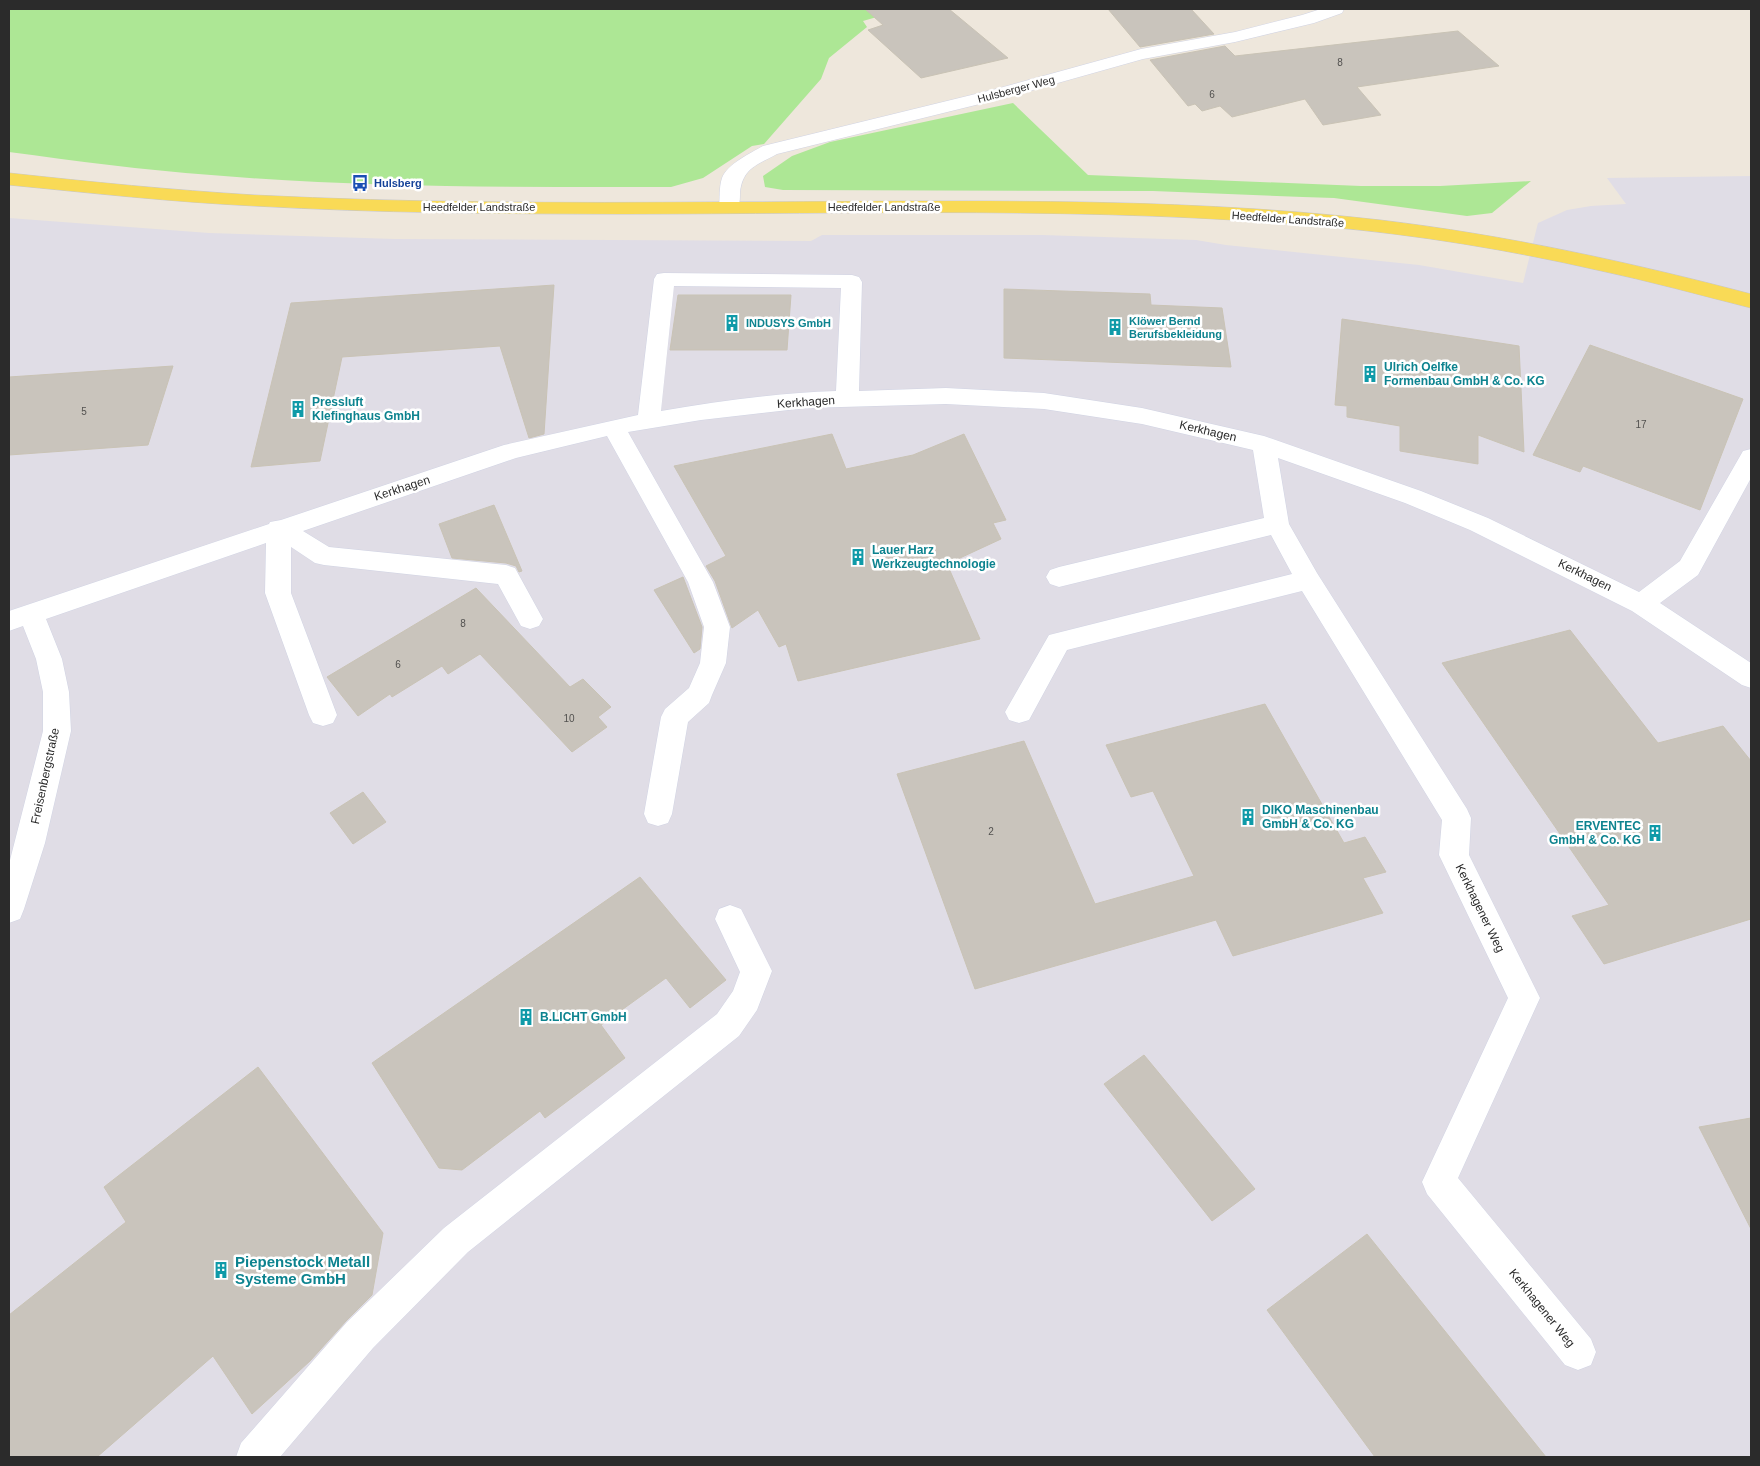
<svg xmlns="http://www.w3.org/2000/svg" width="1760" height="1466" viewBox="0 0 1760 1466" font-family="Arial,sans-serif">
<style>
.industrial{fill:#e0dde6}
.green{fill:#ade795}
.building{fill:#c9c4bc;stroke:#c9c3b5}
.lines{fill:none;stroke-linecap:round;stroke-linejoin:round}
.minor-casing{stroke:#d1d4e4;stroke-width:1}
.major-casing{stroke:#c8c8c8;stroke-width:1}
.minor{fill:#fff;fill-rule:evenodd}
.major{fill:#f9da56;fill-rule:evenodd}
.labels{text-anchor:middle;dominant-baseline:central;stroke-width:5;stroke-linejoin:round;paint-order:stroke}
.number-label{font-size:10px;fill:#52514f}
.far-street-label{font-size:11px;fill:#2b2b2b;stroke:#fff}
.far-transit-label{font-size:11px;font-weight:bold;fill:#164399;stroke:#fff;text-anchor:start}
.far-culture-label{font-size:11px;font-weight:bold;fill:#0d838f;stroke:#fff;text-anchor:start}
.culture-label{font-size:12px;font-weight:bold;fill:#0d838f;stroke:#fff;text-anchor:start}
.street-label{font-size:12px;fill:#2b2b2b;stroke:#fff}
.near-culture-label{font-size:15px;font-weight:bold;fill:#0d838f;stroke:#fff;text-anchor:start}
</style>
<rect width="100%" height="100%" fill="#eee7dc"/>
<!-- industrial -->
<path class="industrial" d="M1751,176V1457H9V218L209,233L395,239L811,241L822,235H1042L1196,240L1226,245L1419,265L1523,283L1538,223L1567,210L1591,206L1626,204L1607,178Z"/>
<!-- green -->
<path class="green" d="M9,9H904L863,21L867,27L829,58L821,79L764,144L752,146L703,178L671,187C518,187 364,188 211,175C143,170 76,161 9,152Z
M1013,103L1088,175L1361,186H1440L1531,181L1492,213L1467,216L1334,198L1303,197L1153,191L783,190L765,187L763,176L792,156L830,142Z"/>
<!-- building -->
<path class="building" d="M865,9H949L1008,58L921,78L868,30L883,25Z
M1108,9H1191L1214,34L1140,47Z
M1458,31L1499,66L1357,87L1381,115L1323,125L1305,99L1232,117L1220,106L1202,111L1195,104L1188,106L1150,60L1225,46L1235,56Z
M554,285L544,434L529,438L500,346L342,357L320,461L251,467L291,303Z
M1004,289L1150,294L1151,305L1222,308L1231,367L1004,358Z
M678,295H791L787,350H670Z
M1342,319L1519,346L1524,452L1478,435V464L1400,451V426L1347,417V406L1335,405Z
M1590,345L1743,399L1700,510L1583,466L1580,472L1533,455Z
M173,366L148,445L9,455V377Z
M832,434L846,469L913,455L964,434L1006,520L993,523L1001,539L947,564L980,639L798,681L786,644L779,647L758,610L732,628L715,581L706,566L726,556L674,466Z
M494,505L522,571L519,572L516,566L506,563L452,558L439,524Z
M683,577L702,627L700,649L694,653L654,590Z
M476,588L570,687L583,679L611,707L598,717L607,727L572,752L480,654L448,674L442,666L392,697L390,694L358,716L327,677Z
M1570,630L1658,743L1723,726L1751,761V919L1604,964L1572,916L1609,905L1442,663Z
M1265,704L1344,843L1365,837L1386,872L1363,878L1383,913L1233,956L1216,920L975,989L897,774L1024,741L1095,904L1194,876L1153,791L1131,797L1106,745Z
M363,792L386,822L353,844L330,813Z
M640,877L726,980L690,1008L666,978L601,1025L625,1058L545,1118L540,1111L462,1170L439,1168L372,1063Z
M1144,1055L1255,1189L1212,1221L1104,1084Z
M258,1067L383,1233L372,1295L346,1321L310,1361L252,1414L213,1356L97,1457H9V1315L126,1222L104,1187Z
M1751,1118V1229L1699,1127Z
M1367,1234L1546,1457H1375L1267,1310Z"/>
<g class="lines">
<!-- minor casing -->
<g class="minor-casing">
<path id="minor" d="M1321,9H1344L1342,13L1314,23L1235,42L1143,59L1008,97L777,154C757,165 743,168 740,192C740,199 740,205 736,211L729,213L722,211L719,207C720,198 719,187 722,178C727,164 751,153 763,146L996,89L1141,49L1235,32L1302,15Z
M664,273L852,275L859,277L862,282L859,391L946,388L1044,393L1142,408L1264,436L1421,491L1488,518L1639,592L1680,561L1743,451L1751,449V478L1698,575L1660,603L1751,663V688L1742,685L1632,611L1470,530L1405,503L1278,458L1289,524L1317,573L1467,809L1471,818L1469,855L1540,998L1458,1178L1591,1339L1596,1352L1591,1365L1578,1370L1565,1365L1427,1194L1422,1182L1508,998L1439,855L1442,820L1302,591L1067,650L1029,720L1019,723L1009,720L1005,712L1049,635L1292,574L1271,535L1059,587L1050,584L1046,577L1050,570L1059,567L1264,518L1253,450L1142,424L1044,409L946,404L806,408L701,420L628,432L713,582L730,627L726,663L712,695L709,703L688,722L672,814L668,823L658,826L648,823L644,814L661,717L665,709L689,688L700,663L704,627L688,582L607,436L516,458L303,531L329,547L506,565L515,568L543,619L539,626L530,629L521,626L498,584L324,565L315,563L291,547V593L337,715L333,723L323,726L313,723L309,715L265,593L266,543L46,619L62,659L69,692L71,731L45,843L24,909L20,919L9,923V864L43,731V692L36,659L23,626L9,631V611L269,524L270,522L281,520L504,445L638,415L654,279L657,274ZM674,286L841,288L836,391C778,393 719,401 661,411Z
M730,905L741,909L772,971L757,1010L739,1036L468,1252L373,1348L280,1457H236L241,1443L347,1322L444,1228L717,1014L733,991L740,972L715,919L719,909Z"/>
</g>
<!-- major casing -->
<g class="major-casing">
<path id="major" d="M9,173C91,182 172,190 254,195C410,203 565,203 721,202C940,202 1162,195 1380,220C1506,235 1629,262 1751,294V308C1700,295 1649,281 1597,270C1509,250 1419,235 1328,227C1096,206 857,214 624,214C501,214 378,213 255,206C172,202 91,193 9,185Z"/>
</g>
<!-- minor -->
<use href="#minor" class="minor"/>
<!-- major -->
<use href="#major" class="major"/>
</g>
<!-- icons -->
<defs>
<g id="bus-bare" transform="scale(1.35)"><path d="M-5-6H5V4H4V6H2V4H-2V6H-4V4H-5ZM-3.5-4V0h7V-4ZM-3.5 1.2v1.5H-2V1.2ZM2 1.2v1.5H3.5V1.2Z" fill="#1a4fb4" stroke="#fff" stroke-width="2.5" paint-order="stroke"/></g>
<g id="building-bare" transform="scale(1.35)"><path d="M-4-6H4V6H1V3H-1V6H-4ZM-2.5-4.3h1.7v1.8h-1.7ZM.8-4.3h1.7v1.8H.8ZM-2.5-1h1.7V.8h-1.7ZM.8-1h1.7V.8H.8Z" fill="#0f9aa8" stroke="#fff" stroke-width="2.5" paint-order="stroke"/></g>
</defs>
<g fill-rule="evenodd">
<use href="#bus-bare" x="360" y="183"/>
<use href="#building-bare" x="732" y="323"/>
<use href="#building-bare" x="1115" y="327"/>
<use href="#building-bare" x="1370" y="374"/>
<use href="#building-bare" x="298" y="409"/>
<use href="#building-bare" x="858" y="557"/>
<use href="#building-bare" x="1248" y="817"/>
<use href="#building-bare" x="1655" y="833"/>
<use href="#building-bare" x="526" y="1017"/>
<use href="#building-bare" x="221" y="1270"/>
</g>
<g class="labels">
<!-- number labels -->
<g class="number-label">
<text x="1340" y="62">8</text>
<text x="1212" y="94">6</text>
<text x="84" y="411">5</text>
<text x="1641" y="424">17</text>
<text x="463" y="623">8</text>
<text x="398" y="664">6</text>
<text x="569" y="718">10</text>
<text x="991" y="831">2</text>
</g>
<!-- far-street labels -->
<g class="far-street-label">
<text transform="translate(1016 89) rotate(-15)">Hulsberger Weg</text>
<text x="479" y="207">Heedfelder Landstraße</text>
<text x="884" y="207">Heedfelder Landstraße</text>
<text transform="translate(1288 219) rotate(4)">Heedfelder Landstraße</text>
</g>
<!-- far-transit labels -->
<g class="far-transit-label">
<text x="374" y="183">Hulsberg</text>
</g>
<!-- far-culture labels -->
<g class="far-culture-label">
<text x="1129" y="321">Klöwer Bernd<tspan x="1129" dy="13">Berufsbekleidung</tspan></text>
<text x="746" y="323">INDUSYS GmbH</text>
</g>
<!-- culture labels -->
<g class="culture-label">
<text x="1384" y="367">Ulrich Oelfke<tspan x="1384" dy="14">Formenbau GmbH &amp; Co. KG</tspan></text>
<text x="312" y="402">Pressluft<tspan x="312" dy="14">Klefinghaus GmbH</tspan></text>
<text x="872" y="550">Lauer Harz<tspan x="872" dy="14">Werkzeugtechnologie</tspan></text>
<text x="1262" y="810">DIKO Maschinenbau<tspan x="1262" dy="14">GmbH &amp; Co. KG</tspan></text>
<text x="1641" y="826" text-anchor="end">ERVENTEC<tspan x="1641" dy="14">GmbH &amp; Co. KG</tspan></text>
<text x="540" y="1017">B.LICHT GmbH</text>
</g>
<!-- street labels -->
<g class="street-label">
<text transform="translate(806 402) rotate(-4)">Kerkhagen</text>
<text transform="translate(1208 431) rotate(13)">Kerkhagen</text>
<text transform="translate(402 488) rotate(-18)">Kerkhagen</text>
<text transform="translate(1585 575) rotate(26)">Kerkhagen</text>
<text transform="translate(45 776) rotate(-78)">Freisenbergstraße</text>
<text transform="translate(1480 908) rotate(64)">Kerkhagener Weg</text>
<text transform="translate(1542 1308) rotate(51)">Kerkhagener Weg</text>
</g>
<!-- near-culture labels -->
<g class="near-culture-label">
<text x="235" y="1261">Piepenstock Metall<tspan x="235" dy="17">Systeme GmbH</tspan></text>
</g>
</g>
<!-- border -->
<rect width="1760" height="1466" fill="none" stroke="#2b2b2b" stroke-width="20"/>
</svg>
